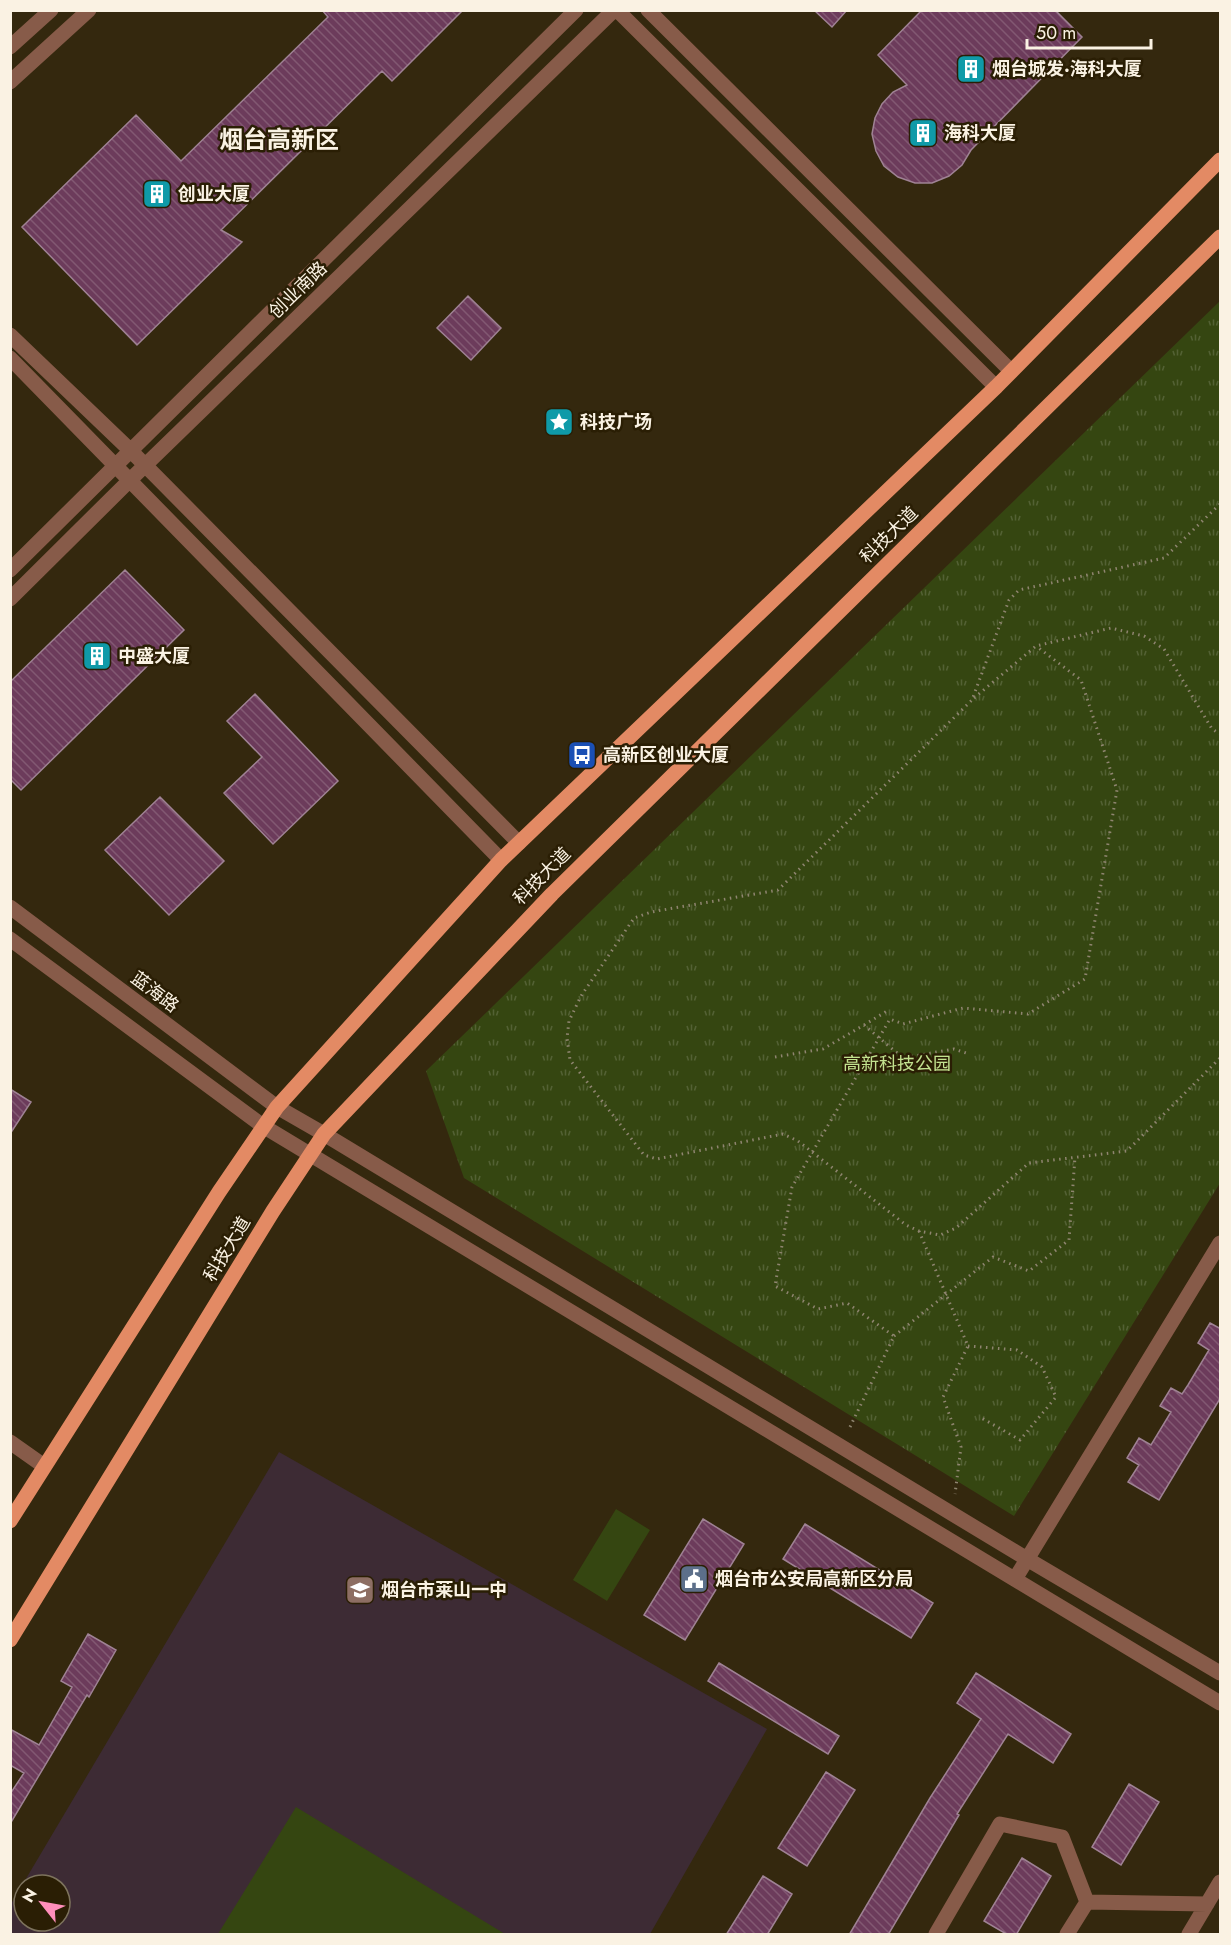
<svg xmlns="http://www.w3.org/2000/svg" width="1231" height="1945" viewBox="0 0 1231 1945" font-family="Jost,'Noto Sans SC',sans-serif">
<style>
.education{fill:#3d2b34;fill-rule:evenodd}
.grass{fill:#354611}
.park{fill:url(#park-tufts)}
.building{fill:url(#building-back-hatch);stroke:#9f8294;stroke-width:1.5}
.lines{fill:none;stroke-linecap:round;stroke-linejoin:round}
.path{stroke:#8f8570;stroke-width:3;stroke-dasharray:1.5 4.5;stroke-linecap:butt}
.minor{stroke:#875b49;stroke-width:15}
.major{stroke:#e38a64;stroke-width:15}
.labels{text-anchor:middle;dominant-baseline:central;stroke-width:5;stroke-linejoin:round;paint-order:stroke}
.poi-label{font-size:18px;font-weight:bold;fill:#faf2e3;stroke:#2a1e04;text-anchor:start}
.street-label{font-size:18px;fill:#faf2e3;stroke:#2a1e04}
.park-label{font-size:18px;fill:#c2e28f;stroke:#2a1e04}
.district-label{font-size:24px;font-weight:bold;fill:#faf2e3;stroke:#2a1e04}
</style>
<defs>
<pattern id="park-tufts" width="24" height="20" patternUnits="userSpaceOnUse" patternTransform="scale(1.5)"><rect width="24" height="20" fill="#354611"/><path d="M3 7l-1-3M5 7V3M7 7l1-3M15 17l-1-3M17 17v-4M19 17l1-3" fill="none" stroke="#536134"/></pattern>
<pattern id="building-back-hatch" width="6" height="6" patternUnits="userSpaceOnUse" patternTransform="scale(1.5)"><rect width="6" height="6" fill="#6c3b5b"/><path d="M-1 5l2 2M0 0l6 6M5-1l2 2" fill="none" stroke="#825872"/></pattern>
</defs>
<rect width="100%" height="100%" fill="#34280e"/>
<!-- education -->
<path class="education" d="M279,1452L767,1729L650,1934H11V1904ZM24,1885H60V1921H24Z"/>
<!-- grass -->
<path class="grass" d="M616,1509L650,1530L607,1601L573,1580Z
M296,1807L505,1934H218Z"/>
<!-- park -->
<path class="park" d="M1220,301V1183L1014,1516L464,1178L426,1071Z"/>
<!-- building -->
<path class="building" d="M322,10H463L392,81L382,71L221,230L242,242L137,345L22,227L136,115L181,161L328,17Z
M814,10H847L832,27Z
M922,10H1055L1082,37L971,150L962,165L949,176L932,183H915L898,177L884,166L876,151L872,134L875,118L882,104L893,92L907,85L878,55Z
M468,296L501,328L471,360L437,328Z
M125,570L184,630L21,790L10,779V682Z
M255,694L338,781L273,844L224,793L262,757L227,721Z
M160,797L224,861L169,915L105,850Z
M10,1089L31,1102L10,1134Z
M1210,1323L1221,1329V1397L1159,1500L1128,1482L1139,1465L1127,1458L1139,1438L1151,1445L1171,1412L1160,1406L1171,1388L1182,1394L1188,1385L1209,1350L1198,1343Z
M703,1519L744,1544L685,1640L644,1615Z
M805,1524L933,1603L911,1638L783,1559Z
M88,1634L116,1650L89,1697L87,1695L10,1824V1794L24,1773L10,1765V1729L39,1745L72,1687L61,1681Z
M719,1663L839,1736L828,1754L708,1681Z
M976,1673L1071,1734L1053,1763L1008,1734L957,1814L959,1815L888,1935H849L930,1798L981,1719L957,1703Z
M826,1772L855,1790L807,1866L778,1848Z
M1129,1784L1159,1802L1121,1865L1092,1847Z
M1022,1858L1051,1876L1016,1935H1008L984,1921Z
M763,1876L792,1894L767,1935H726Z"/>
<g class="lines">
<!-- path -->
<path class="path" d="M1220,504L1164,558L1019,590L1009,600L972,700L778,890L651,912L634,918L581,996L569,1021L567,1038L570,1060L644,1155L657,1159L783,1134L798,1141L906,1225L919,1231L940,1235L956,1228L1029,1163L1127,1151L1220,1058
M974,698L1036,646L1111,628L1144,636L1164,649L1212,729L1220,734
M864,1025L887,1011
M775,1057L823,1049L864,1025L903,1058L954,1049L969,1054
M919,1231L968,1346L943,1397L961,1447L955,1494
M894,1336L993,1257L1029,1271L1069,1240L1075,1157
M968,1346L1017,1350L1042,1367L1056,1397L1020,1440L980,1417
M850,1427L894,1336L847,1303L818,1309L775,1286L792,1187L890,1019L903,1024L963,1008L1028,1014L1085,979L1117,790L1081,680L1036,646"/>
<!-- minor -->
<path class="minor" d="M617,10L996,387
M648,10L1011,371
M10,47L51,10
M10,82L89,10
M10,335L131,451L519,843
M10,358L501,860
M10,570L576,10
M10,599L130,480L614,10
M10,907L277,1107L324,1134L1027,1559L1220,1673
M10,939L263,1126L1220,1703
M10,1442L44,1466
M1015,1579L1220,1243
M936,1934L1000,1824L1062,1837L1087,1902L1207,1904
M1067,1934L1087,1902
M1189,1934L1220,1882"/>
<!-- major -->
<path class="major" d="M10,1521L219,1192L277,1107L501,860L996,387L1220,160
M10,1640L273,1211L324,1134L552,894L1220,237"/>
</g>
<!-- icons -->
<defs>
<g id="building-square" transform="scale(1.5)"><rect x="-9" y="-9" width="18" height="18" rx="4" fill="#0f9aa8" stroke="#2a1e04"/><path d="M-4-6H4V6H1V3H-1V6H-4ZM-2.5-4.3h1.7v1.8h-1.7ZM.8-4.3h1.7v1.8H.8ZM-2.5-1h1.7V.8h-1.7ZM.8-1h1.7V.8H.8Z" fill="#fff"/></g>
<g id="sight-square" transform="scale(1.5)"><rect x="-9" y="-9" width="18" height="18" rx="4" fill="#0f9aa8" stroke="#2a1e04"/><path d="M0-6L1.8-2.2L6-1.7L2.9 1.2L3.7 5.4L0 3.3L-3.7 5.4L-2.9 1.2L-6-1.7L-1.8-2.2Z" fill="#fff"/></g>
<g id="bus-square" transform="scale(1.5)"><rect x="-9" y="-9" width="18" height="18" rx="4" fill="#1a4fb4" stroke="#2a1e04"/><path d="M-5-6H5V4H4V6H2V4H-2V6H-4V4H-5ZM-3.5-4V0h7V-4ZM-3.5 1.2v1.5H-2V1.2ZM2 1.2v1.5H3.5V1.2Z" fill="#fff"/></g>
<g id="civic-square" transform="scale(1.5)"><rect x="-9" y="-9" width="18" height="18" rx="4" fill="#5c6f8a" stroke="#2a1e04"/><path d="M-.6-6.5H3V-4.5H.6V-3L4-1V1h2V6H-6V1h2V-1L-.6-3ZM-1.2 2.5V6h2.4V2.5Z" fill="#fff"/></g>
<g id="school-square" transform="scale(1.5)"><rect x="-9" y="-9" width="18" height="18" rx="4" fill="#8d6e63" stroke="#2a1e04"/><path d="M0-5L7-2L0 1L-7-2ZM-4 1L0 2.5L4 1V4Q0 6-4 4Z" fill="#fff"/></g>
</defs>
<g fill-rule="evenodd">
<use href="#building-square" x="971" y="69"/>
<use href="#building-square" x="923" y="133"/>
<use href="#building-square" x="157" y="194"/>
<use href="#sight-square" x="559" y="422"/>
<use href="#building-square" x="97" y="656"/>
<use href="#bus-square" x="582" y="755"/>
<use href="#civic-square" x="694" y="1579"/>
<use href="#school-square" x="360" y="1590"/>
</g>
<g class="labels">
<!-- poi labels -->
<g class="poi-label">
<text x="992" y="69">烟台城发·海科大厦</text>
<text x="944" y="133">海科大厦</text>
<text x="178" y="194">创业大厦</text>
<text x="580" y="422">科技广场</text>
<text x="118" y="656">中盛大厦</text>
<text x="603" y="755">高新区创业大厦</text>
<text x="715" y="1579">烟台市公安局高新区分局</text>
<text x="381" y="1590">烟台市莱山一中</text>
</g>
<!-- street labels -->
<g class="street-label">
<text transform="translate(298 290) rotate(-44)">创业南路</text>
<text transform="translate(889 535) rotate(-44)">科技大道</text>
<text transform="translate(542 876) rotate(-45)">科技大道</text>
<text transform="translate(155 992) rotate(37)">蓝海路</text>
<text transform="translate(227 1249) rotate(-59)">科技大道</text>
</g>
<!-- park labels -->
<g class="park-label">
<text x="897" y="1064">高新科技公园</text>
</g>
<!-- district labels -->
<g class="district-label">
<text x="279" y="139">烟台高新区</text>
</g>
</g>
<!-- border -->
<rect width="1231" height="1945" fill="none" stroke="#faf2e3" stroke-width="24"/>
<!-- north arrow -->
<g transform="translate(42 1903) rotate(301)"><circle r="28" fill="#2a1e04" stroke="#7d735d" stroke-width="1.5"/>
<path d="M0-4.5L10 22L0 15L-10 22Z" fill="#ff8ebb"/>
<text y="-9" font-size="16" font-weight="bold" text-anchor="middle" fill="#faf2e3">N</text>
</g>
<!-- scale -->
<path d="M1027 39v9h124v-9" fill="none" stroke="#faf2e3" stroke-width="3"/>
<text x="1036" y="39" font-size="18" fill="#faf2e3" stroke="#2a1e04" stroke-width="4.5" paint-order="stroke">50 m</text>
</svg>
